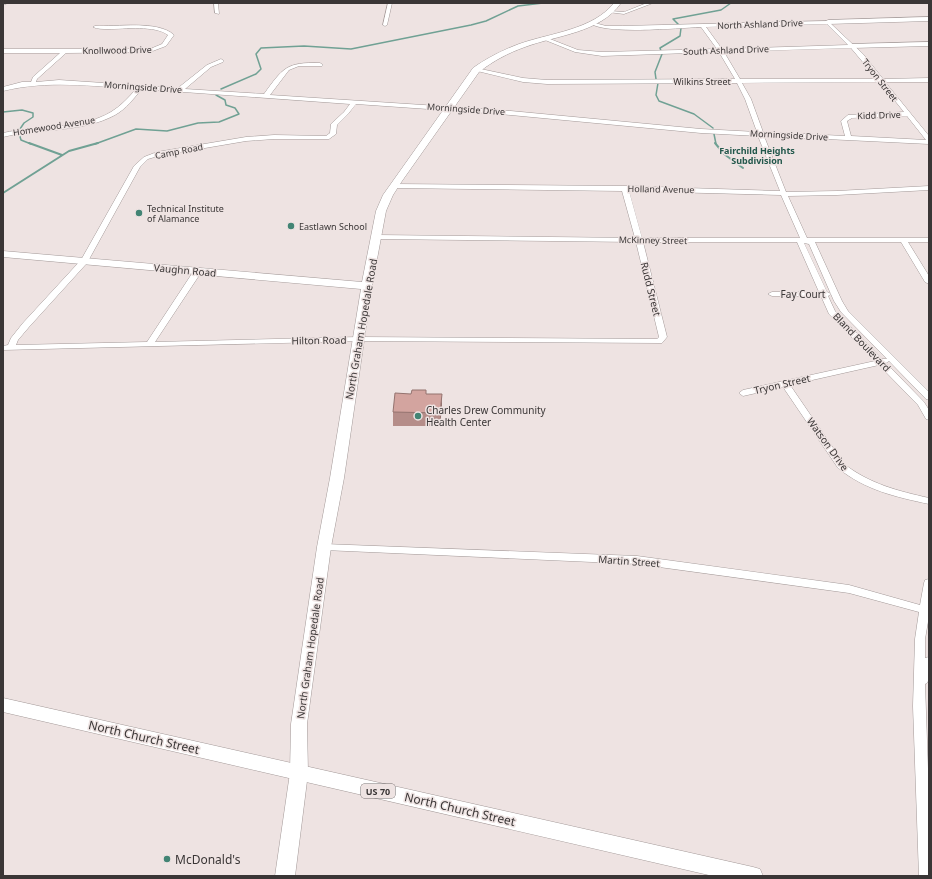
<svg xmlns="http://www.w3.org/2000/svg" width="932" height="879" viewBox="0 0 932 879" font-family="'Noto Sans',sans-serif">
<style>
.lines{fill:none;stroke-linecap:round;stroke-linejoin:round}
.stream-far1{stroke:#70a194;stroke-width:1.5}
.stream{stroke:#70a194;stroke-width:2}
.street-casing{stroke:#a39998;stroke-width:1}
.secondary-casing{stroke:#a39998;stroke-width:1}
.primary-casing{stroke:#a39998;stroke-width:1}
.street{fill:#fff;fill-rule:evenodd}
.secondary{fill:#fff;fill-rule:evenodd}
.primary{fill:#fff;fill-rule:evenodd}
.wall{fill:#b58d89}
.shaded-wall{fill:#94736f}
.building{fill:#d3a49f;stroke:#94736f}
.poi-dot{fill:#428474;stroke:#eee3e2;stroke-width:1.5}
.labels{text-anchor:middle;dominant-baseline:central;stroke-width:3;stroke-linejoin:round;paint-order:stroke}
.far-street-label{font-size:9px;fill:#3a3636;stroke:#eee3e2}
.far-neighbourhood-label{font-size:9px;font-weight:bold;fill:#23584c;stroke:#eee3e2}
.far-poi-label{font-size:9px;fill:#3a3636;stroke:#eee3e2;text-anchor:start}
.shield{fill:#eee3e2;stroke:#706a6a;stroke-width:1}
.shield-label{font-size:9px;font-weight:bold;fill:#3a3636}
.street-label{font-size:10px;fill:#3a3636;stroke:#eee3e2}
.poi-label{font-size:10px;fill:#3a3636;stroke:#eee3e2;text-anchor:start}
.near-street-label{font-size:12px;fill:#3a3636;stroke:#eee3e2}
.near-poi-label{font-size:12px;fill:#3a3636;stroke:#eee3e2;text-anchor:start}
</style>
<rect width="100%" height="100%" fill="#eee3e2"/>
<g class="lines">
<!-- stream-far1 -->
<path class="stream-far1" d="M679,25L673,19L721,10L731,3
M661,51L660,48L680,36L681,28
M656,79L655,72L662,54
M658,83L656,95L659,101L694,114L713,128
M221,89L256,74L261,69L256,54L261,48L304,46L351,49L471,25L486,21L518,6L543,3
M3,112L22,110L33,113V117L24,123L20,129
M19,133L21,140L31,144
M714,134L716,144
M95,144L136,129L167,131L198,123L219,122L239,114L235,108L226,105L225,100L216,95"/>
<!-- stream -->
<path class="stream" d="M29,143L62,155
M715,143L724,154L743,168
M3,193L69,151L98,143"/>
<!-- street casing -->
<g class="street-casing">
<path id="street" d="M3,3H8L3,5Z
M214,3H218L219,14L215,13Z
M388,3H392L387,25L385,26L383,25Z
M647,3H653L624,14L608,12L610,11L624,12Z
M828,21L863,54L883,79L929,78V82H885L929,136V144L764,136L786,192L837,191L929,186V190L837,195L788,196L807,238H929V242H908L929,276V284L925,282L901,242H815L842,301L848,311L929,392V400L926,399L889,361L886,363L924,402L929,410V420L926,419L918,405L879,365L790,385L844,464C870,484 898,491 929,498V504C896,497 865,490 838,468L783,387L743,396L739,393L743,390L875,361L829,314L821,296H772L768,294L772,292H819L797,242H643L667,337L662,343H659L359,341L3,350V346L8,345L11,338L23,323L81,260L134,166L144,157L157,152L246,137L274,135L326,136L330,133L331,124L344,112L350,104L142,89C134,98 126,109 115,115C82,133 39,128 3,137V133C37,125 81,130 111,112C121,106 129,97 136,89C92,86 47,80 3,91V87L22,82H31L33,77L60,53H3V49H150L162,44L168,35C155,25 125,29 108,29C103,29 97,29 93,27L95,26C116,27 158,20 174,35L166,46L150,52L66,53L37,79L36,82L59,80L178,88L207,65L221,59L224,61L223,62L211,67L185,89L264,94C283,68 286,62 320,63L323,65L322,66H299L289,70L270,95L500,110L701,129L757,132L745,99L737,83L547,84L523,82L473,70L476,68L523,78L547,80L735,79L719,52L602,56L575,52L540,38L545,37L578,50L602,52L717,49L701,27C676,28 607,35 589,23L591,22L606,26H622ZM827,24L848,45L722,49L706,27ZM851,48L877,79H740L724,52ZM880,82L904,112L848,115L841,121L845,136L763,132L751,99L742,83ZM356,104L500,114L701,133L758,136L780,191L625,186L394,184L391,186L394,188L622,191L635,238L377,235L373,237L377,239L636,242L659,337L657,339L359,337L155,342L202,271L198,269H195L147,342L16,345L18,340L29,327L87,263L140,167L148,159L158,156L246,141L274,139H329L336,134L337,125L348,114ZM907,116L926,140L851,136L847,121L852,118ZM629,191L781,195L800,238H642ZM804,243L809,244L834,301L841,312L887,359H882L835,311L828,296L831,294L827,292Z
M324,544L637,556L849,585L920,605L924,583L925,580L929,579V616L925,639V658L929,657V679L927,683L925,684L929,797V876H919L913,706L915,639L919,612L849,593L637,564L324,550L320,549L319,547L320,545Z"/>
</g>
<!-- secondary casing -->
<g class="secondary-casing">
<path id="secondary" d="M614,3H621C600,33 557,35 525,47C508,53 493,61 479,72L402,181L393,195L386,211L372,286L344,478L331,547L307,724L308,773L295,876H275L290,773L291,724L317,547L330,478L361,289L3,257V251L362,282L376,211L383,195L473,68C487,58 503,50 519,44C550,33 593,30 614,3Z
M929,17V21L828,24L824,22L828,20Z
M929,42V46L852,48L848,46L852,44Z"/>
</g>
<!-- primary casing -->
<g class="primary-casing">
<path id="primary" d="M3,698L753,867L760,869L763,876H713L3,712Z"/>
</g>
<!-- street -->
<use href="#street" class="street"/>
<!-- secondary -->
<use href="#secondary" class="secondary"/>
<!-- primary -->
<use href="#primary" class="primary"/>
</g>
<!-- wall -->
<path class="wall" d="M426,390V394L442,407L440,426H393V412L411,394Z"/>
<!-- shaded-wall -->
<path class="shaded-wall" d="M442,394V407L440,426V413Z"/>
<!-- building -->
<path class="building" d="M412,390H426V394H442L440,413L393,412L395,393L411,394Z"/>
<!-- markers -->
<g class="poi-dot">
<circle cx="139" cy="213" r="4"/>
<circle cx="291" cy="226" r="4"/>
<circle cx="418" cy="416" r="4"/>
<circle cx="167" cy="859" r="4"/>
</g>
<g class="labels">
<!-- far-street labels -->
<g class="far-street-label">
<text transform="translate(760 24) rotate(-2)">North Ashland Drive</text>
<text transform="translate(117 50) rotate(-1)">Knollwood Drive</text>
<text transform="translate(726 50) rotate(-2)">South Ashland Drive</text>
<text transform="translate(880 80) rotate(52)">Tryon Street</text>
<text x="702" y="81">Wilkins Street</text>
<text transform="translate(143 87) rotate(4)">Morningside Drive</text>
<text transform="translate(466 109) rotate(4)">Morningside Drive</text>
<text transform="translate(879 115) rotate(-2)">Kidd Drive</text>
<text transform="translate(54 126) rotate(-9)">Homewood Avenue</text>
<text transform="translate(789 135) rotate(3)">Morningside Drive</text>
<text transform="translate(179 151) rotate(-11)">Camp Road</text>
<text transform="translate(661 189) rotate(1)">Holland Avenue</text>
<text transform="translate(653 240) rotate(1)">McKinney Street</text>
</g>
<!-- far-neighbourhood labels -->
<g class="far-neighbourhood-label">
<text x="757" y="150">Fairchild Heights<tspan x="757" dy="10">Subdivision</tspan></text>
</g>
<!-- far-poi labels -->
<g class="far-poi-label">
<text x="147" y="208">Technical Institute<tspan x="147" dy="10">of Alamance</tspan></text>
<text x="299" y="226">Eastlawn School</text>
</g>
<!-- shield labels -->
<rect class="shield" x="361" y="784" width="34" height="14" rx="3"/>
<g class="shield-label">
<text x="378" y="791">US 70</text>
</g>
<!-- street labels -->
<g class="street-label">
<text transform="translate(185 270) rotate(5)">Vaughn Road</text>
<text transform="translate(651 289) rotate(76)">Rudd Street</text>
<text x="803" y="294">Fay Court</text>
<text transform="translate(361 329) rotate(-80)">North Graham Hopedale Road</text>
<text transform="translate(319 340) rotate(-1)">Hilton Road</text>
<text transform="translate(862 342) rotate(46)">Bland Boulevard</text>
<text transform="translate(782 384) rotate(-13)">Tryon Street</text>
<text transform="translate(828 444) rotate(54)">Watson Drive</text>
<text transform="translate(629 561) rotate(4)">Martin Street</text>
<text transform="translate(310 648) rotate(-82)">North Graham Hopedale Road</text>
</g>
<!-- poi labels -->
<g class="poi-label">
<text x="426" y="410">Charles Drew Community<tspan x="426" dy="12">Health Center</tspan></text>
</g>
<!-- near-street labels -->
<g class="near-street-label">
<text transform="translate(144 737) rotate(13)">North Church Street</text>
<text transform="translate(460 809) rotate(13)">North Church Street</text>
</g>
<!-- near-poi labels -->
<g class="near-poi-label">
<text x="175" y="859">McDonald's</text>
</g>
</g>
<!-- border -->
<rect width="932" height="879" fill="none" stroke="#3a3636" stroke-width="8"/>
</svg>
